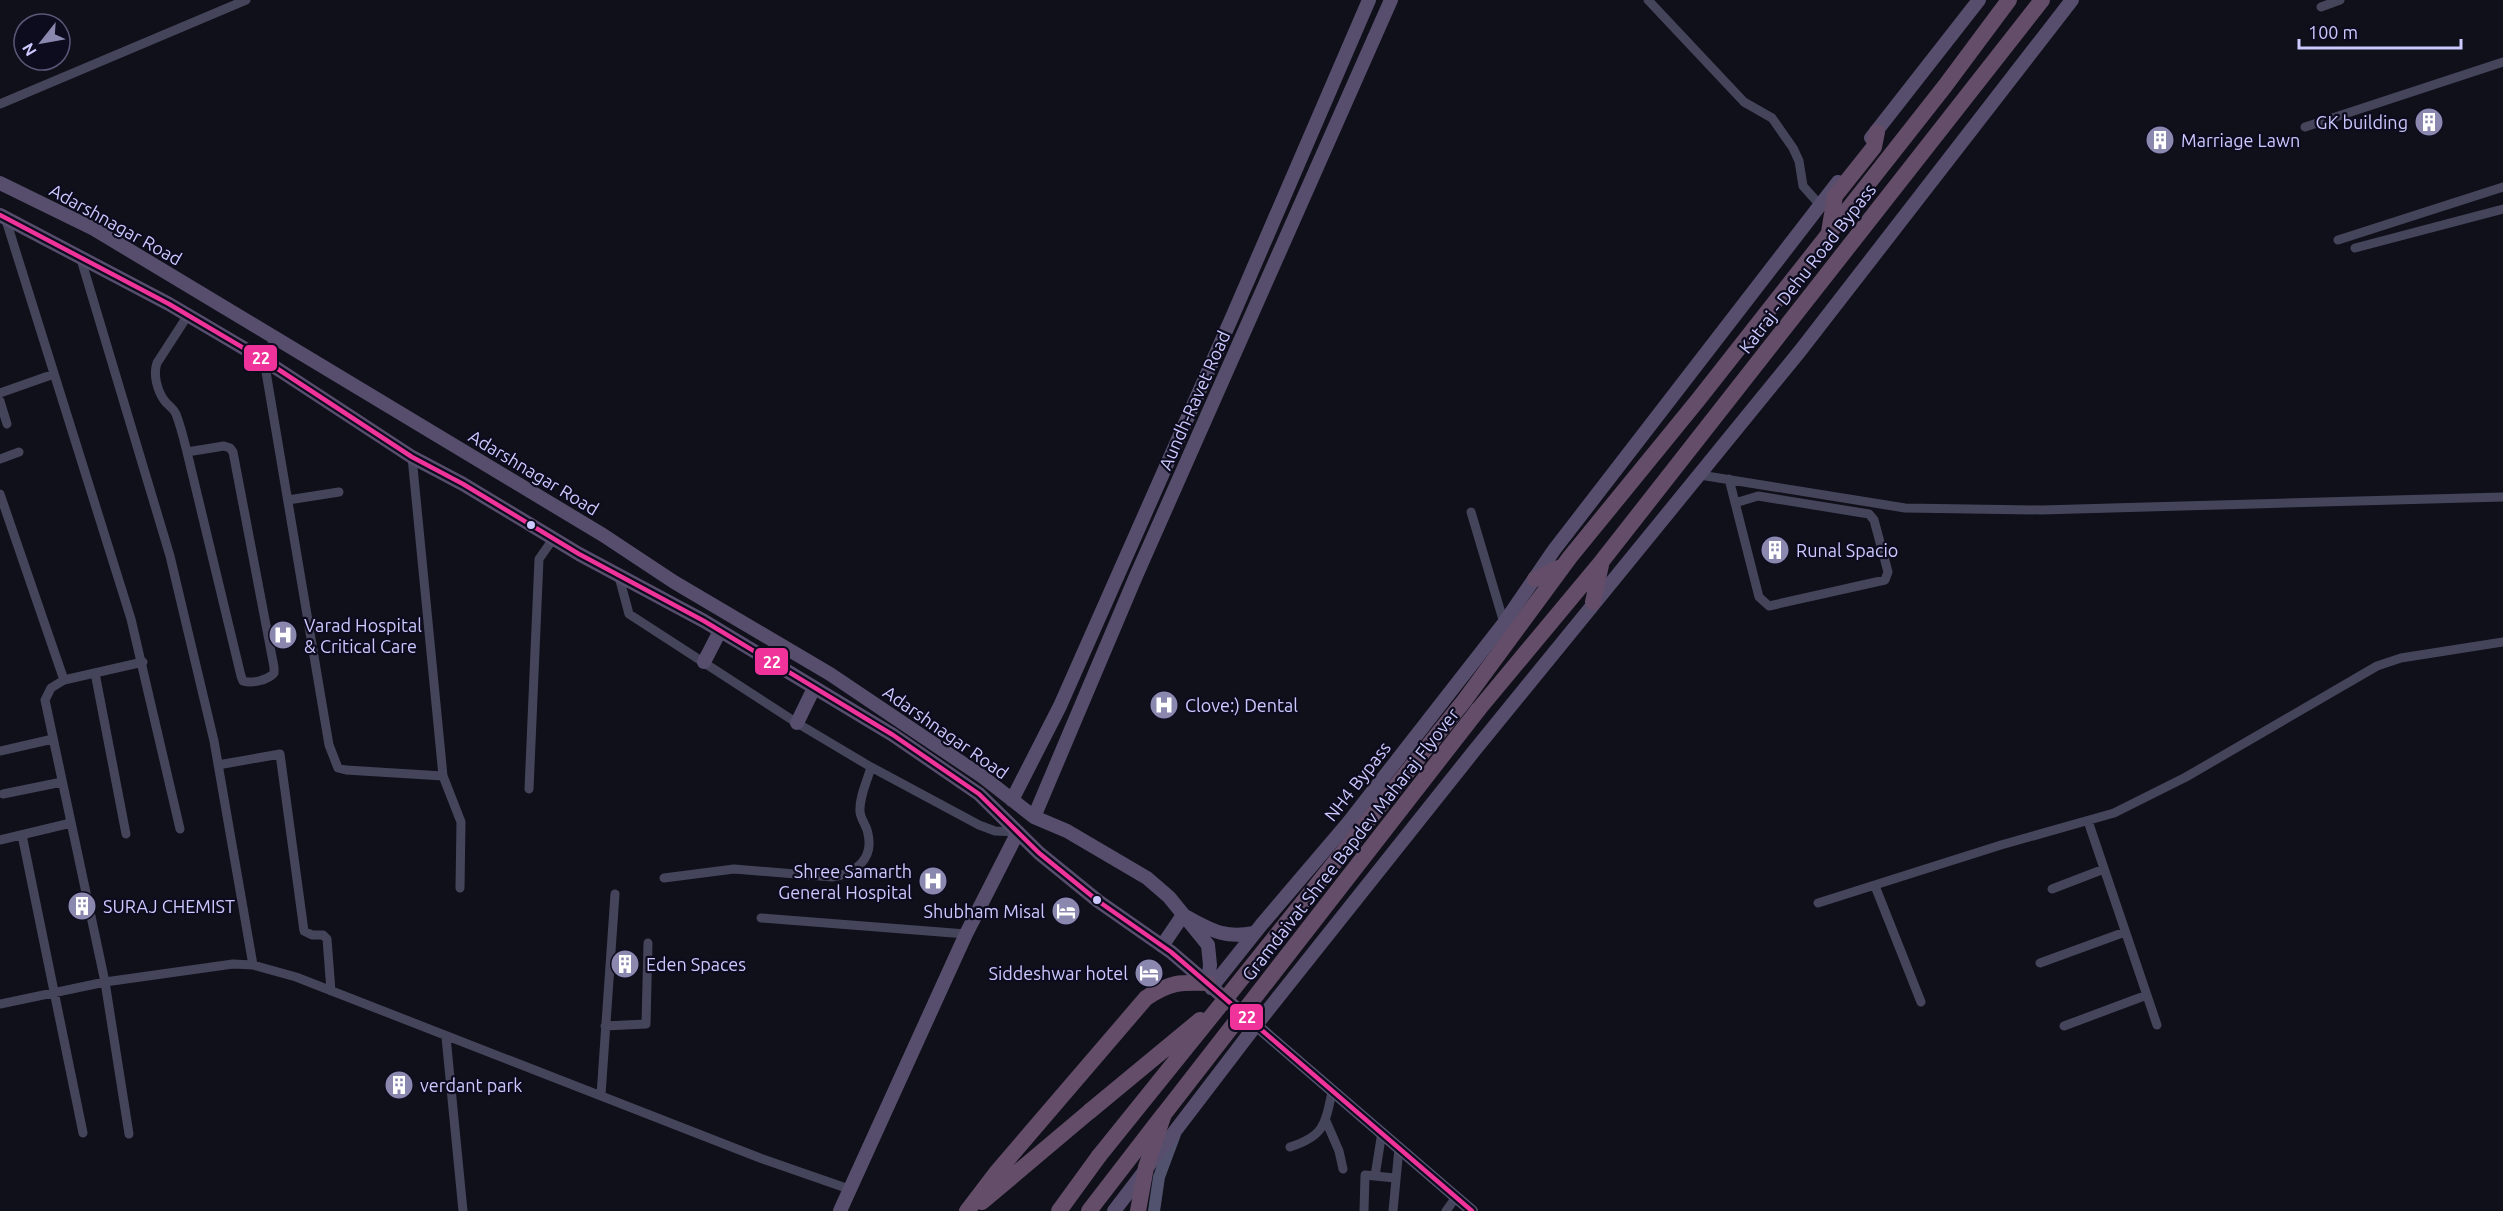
<svg xmlns="http://www.w3.org/2000/svg" width="2503" height="1211" viewBox="0 0 2503 1211" font-family="Ubuntu,sans-serif">
<style>
.lines{fill:none;stroke-linecap:round;stroke-linejoin:round}
.street{stroke:#44455b;stroke-width:9}
.secondary{stroke:#51526e;stroke-width:12}
.primary{stroke:#574e6e;stroke-width:14}
.highway{stroke:#634d68;stroke-width:16}
.highway-bridge{stroke:#634d68;stroke-width:16}
.bus-1-casing{stroke:#0d0c1e;stroke-width:9}
.bus-1{stroke:#ef339a;stroke-width:4.5}
.bus-dot{fill:#cbc9ff;stroke:#0d0c1e;stroke-width:2}
.labels{text-anchor:middle;dominant-baseline:central;stroke-width:4.5;stroke-linejoin:round;paint-order:stroke}
.poi-label{font-size:18px;fill:#cbc9ff;stroke:#0d0c1e;text-anchor:start}
.street-label{font-size:18px;fill:#cbc9ff;stroke:#0d0c1e}
.line-badge{stroke:#0d0c1e;stroke-width:2}
.badge-label{font-size:16px;text-anchor:middle;font-weight:bold;fill:#fff}
</style>
<rect width="100%" height="100%" fill="#10101a"/>
<g class="lines">
<!-- street -->
<path class="street" d="M1648,0L1744,102L1772,118L1793,148L1799,161L1803,186L1820,205
M2321,7L2340,0
M0,104L246,0
M2305,127L2503,62
M5,217L131,619L180,829
M2338,240L2503,187
M2355,248L2503,209
M80,256L170,556L214,741L253,965
M276,336L264,360L329,745L338,768L346,770L443,776
M0,393L54,374
M0,401L7,424
M187,452L241,676L243,681C252,684 268,680 274,673V667L233,452L230,448L224,446L187,452C184,440 181,427 176,414C173,407 168,406 164,400C157,390 153,374 157,363L188,315
M412,457L443,776L461,822L460,888
M0,459L19,452
M1700,475L1905,508L2041,510L2503,497
M1729,479L1759,597L1769,606L1885,580L1888,572L1874,520L1869,514L1758,496L1735,503
M0,494L64,680
M288,500L339,492
M1471,512L1504,623
M618,573L629,614L797,723L871,767L979,825L995,831L1018,832
M95,673L126,834
M0,751L53,739
M218,765L280,754L304,931L312,935H323L327,939L331,991
M529,789L539,559L553,539
M3,794L62,782
M2088,821L2157,1025
M22,835L83,1133
M0,840L71,823
M664,878L734,869L832,877C854,874 874,860 868,834C867,826 861,820 860,812C859,797 867,782 871,767
M1875,886L1921,1002
M2052,889L2104,869
M1818,903L2001,845L2114,813L2186,777L2377,666L2401,658L2503,642
M761,918L966,934
M2040,963L2125,932
M0,1004L105,982L233,964L253,965L296,977L760,1158L849,1189
M605,1026L646,1024L648,943
M2064,1026L2147,995
M446,1037L463,1211
M601,1095L615,894
M1326,1121L1339,1151L1343,1169
M129,1134L105,982L45,700L51,688L64,680L143,662
M1290,1147C1324,1136 1325,1125 1332,1092
M1375,1176L1382,1132
M1364,1211L1365,1175L1395,1178
M1393,1211L1399,1148
M1446,1211L1456,1197"/>
<!-- secondary -->
<path class="secondary" d="M1256,1025L1472,1211
M1154,1211L1159,1177L1175,1134"/>
<!-- primary -->
<path class="primary" d="M1871,138L1979,0
M0,183L94,229L603,535L674,582L830,674L983,777L1034,817L1067,831L1147,878L1169,897L1208,945L1210,965L1208,983
M0,215L169,304L264,360L412,457L463,484L579,554L704,621L893,735L979,794L1039,853L1098,901L1171,952L1250,1020
M704,662L720,631
M797,723L814,688
M1012,800L1060,706L1233,315L1369,0
M1034,817L1136,576L1391,0
M1162,946L1183,915C1210,929 1222,939 1254,933
M1211,988L1262,924L1348,823L1504,623L1554,550L1838,182
M840,1211L966,934L1018,832
M1114,1211L1256,1025L1474,751L1800,351L2072,0"/>
<!-- highway -->
<path class="highway" d="M1829,232L1835,196L1874,147L1877,132
M1535,579L1561,567
M1593,602L1601,565
M1478,710L1602,561L2042,0
M1227,997L1464,701L1570,557L1698,400L1945,86L2009,0
M982,1202L1090,1111
M967,1211L996,1173L1146,998C1170,982 1180,982 1208,983
M1059,1211L1099,1156
M1089,1211L1163,1115"/>
<!-- highway-bridge -->
<path class="highway-bridge" d="M1090,1111L1200,1020
M1099,1156L1227,997
M1138,1211L1146,1167L1164,1114L1478,710"/>
<!-- bus-1 casing -->
<g class="bus-1-casing">
<path id="bus-1" d="M0,215L169,304L264,360L412,457L463,484L579,554L704,621L893,735L979,794L1039,853L1098,901L1171,952L1472,1211"/>
</g>
<!-- bus-1 -->
<use href="#bus-1" class="bus-1"/>
</g>
<!-- icons -->
<defs>
<g id="building-disc" transform="scale(1.5)"><circle r="9.5" fill="#8a88af" stroke="#0d0c1e"/><path d="M-4-6H4V6H1V3H-1V6H-4ZM-2.5-4.3h1.7v1.8h-1.7ZM.8-4.3h1.7v1.8H.8ZM-2.5-1h1.7V.8h-1.7ZM.8-1h1.7V.8H.8Z" fill="#fff"/></g>
<g id="hospital-disc" transform="scale(1.5)"><circle r="9.5" fill="#8a88af" stroke="#0d0c1e"/><path d="M-5-5h3v3.5h4V-5h3V5h-3V1.5h-4V5h-3Z" fill="#fff"/></g>
<g id="hotel-disc" transform="scale(1.5)"><circle r="9.5" fill="#8a88af" stroke="#0d0c1e"/><path d="M-6-4.5h1.5V1H6V5H4.5V3h-9V5H-6ZM-4 0a1.8 1.8 0 1 1 3.6 0ZM.5 0V-2.5h3Q6-2.5 6 0Z" fill="#fff"/></g>
</defs>
<g fill-rule="evenodd">
<use href="#building-disc" x="2429" y="122"/>
<use href="#building-disc" x="2160" y="140"/>
<use href="#building-disc" x="1775" y="550"/>
<use href="#hospital-disc" x="283" y="635"/>
<use href="#hospital-disc" x="1164" y="705"/>
<use href="#hospital-disc" x="933" y="881"/>
<use href="#building-disc" x="82" y="906"/>
<use href="#hotel-disc" x="1066" y="911"/>
<use href="#building-disc" x="625" y="964"/>
<use href="#hotel-disc" x="1149" y="973"/>
<use href="#building-disc" x="399" y="1085"/>
</g>
<!-- markers -->
<g class="bus-dot">
<circle cx="531" cy="525" r="5"/>
<circle cx="1097" cy="900" r="5"/>
</g>
<g class="labels">
<!-- poi labels -->
<g class="poi-label">
<text x="2408" y="122" text-anchor="end">GK building</text>
<text x="2181" y="140">Marriage Lawn</text>
<text x="1796" y="550">Runal Spacio</text>
<text x="304" y="625">Varad Hospital<tspan x="304" dy="21">&amp; Critical Care</tspan></text>
<text x="1185" y="705">Clove:) Dental</text>
<text x="912" y="871" text-anchor="end">Shree Samarth<tspan x="912" dy="21">General Hospital</tspan></text>
<text x="103" y="906">SURAJ CHEMIST</text>
<text x="1045" y="911" text-anchor="end">Shubham Misal</text>
<text x="646" y="964">Eden Spaces</text>
<text x="1128" y="973" text-anchor="end">Siddeshwar hotel</text>
<text x="420" y="1085">verdant park</text>
</g>
<!-- street labels -->
<g class="street-label">
<text transform="translate(116 224) rotate(29)">Adarshnagar Road</text>
<text transform="translate(1807 268) rotate(-52)">Katraj - Dehu Road Bypass</text>
<text transform="translate(1194 400) rotate(-66)">Aundh-Ravet Road</text>
<text transform="translate(534 472) rotate(31)">Adarshnagar Road</text>
<text transform="translate(946 732) rotate(35)">Adarshnagar Road</text>
<text transform="translate(1357 781) rotate(-52)">NH4 Bypass</text>
<text transform="translate(1350 844) rotate(-52)">Gramdaivat Shree Bapdev Maharaj Flyover</text>
</g>
</g>
<g class="line-badge">
<rect x="243" y="344" width="35" height="28" rx="6" fill="#ef339a"/>
<rect x="754" y="647" width="35" height="29" rx="6" fill="#ef339a"/>
<rect x="1229" y="1003" width="35" height="28" rx="6" fill="#ef339a"/>
</g>
<g class="badge-label">
<text x="261" y="364">22</text>
<text x="772" y="668">22</text>
<text x="1247" y="1023">22</text>
</g>
<!-- north arrow -->
<g transform="translate(42 42) rotate(239)"><circle r="28" fill="#0d0c1e" stroke="#595878" stroke-width="1.5"/>
<path d="M0-4.5L10 22L0 15L-10 22Z" fill="#8a88af"/>
<text y="-9" font-size="16" font-weight="bold" text-anchor="middle" fill="#cbc9ff">N</text>
</g>
<!-- scale -->
<path d="M2299 39v9h162v-9" fill="none" stroke="#cbc9ff" stroke-width="3"/>
<text x="2308" y="39" font-size="18" fill="#cbc9ff" stroke="#0d0c1e" stroke-width="4.5" paint-order="stroke">100 m</text>
</svg>
